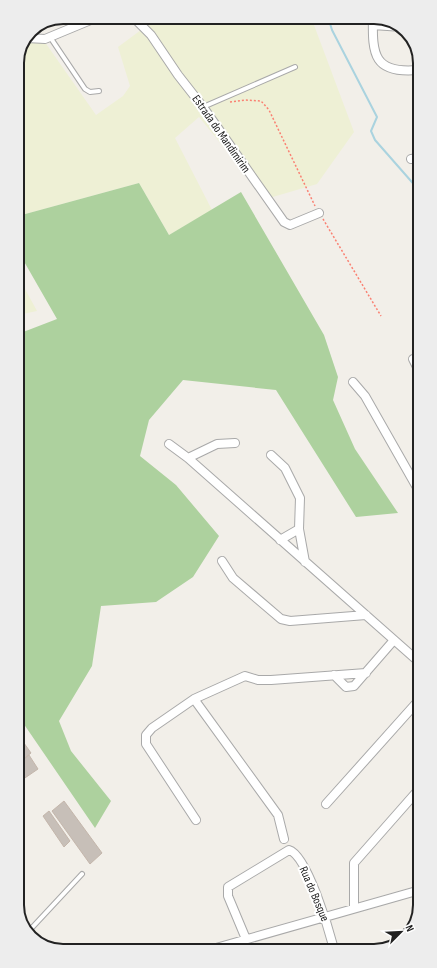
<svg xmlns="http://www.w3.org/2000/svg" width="437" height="968" viewBox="0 0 437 968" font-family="'Sofia Sans Condensed',sans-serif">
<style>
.farmland{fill:#eef0d5}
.forest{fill:#add19e}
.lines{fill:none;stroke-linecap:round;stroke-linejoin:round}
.stream{stroke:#aad3df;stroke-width:2}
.building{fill:#c7bfb8;stroke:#c4b6ab}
.service-casing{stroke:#a9a9a9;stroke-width:6}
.minor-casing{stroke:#a9a9a9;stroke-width:10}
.path{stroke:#fa8072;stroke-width:1.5;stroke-dasharray:2 2;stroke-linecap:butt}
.service{stroke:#fff;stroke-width:4}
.minor{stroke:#fff;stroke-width:8}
.labels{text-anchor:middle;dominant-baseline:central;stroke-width:4;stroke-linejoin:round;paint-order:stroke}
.street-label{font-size:12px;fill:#222;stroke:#fff}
.rim{fill:none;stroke:#222;stroke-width:2}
</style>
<rect width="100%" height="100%" fill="#f2efe9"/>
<!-- farmland -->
<path class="farmland" d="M132,17H311L354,132L317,184L266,199L199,117L175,138L212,210L169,235L139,183L18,216L17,60L31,30L35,28L96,115L123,96L130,86L118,47L141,30Z
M18,276L37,311L18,315Z"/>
<!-- forest -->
<path class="forest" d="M139,183L169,235L241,192L324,335L338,377L333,400L355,449L398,513L356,517L276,390L183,380L149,420L140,456L176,485L219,536L193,577L156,602L101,606L92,666L59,721L71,751L111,801L95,828L19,717L18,334L57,319L18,251V216Z"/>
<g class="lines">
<!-- stream -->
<path class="stream" d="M328,17L332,30L377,117L371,131L375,140L418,189"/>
</g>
<!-- building -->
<path class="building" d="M19,736L31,753L19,763Z
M29,755L38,769L19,782V763Z
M64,801L102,853L90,864L52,811Z
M49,811L70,841L64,847L43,816Z"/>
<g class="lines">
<!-- service casing -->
<g class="service-casing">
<path id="service" d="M50,37L85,89L90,92L99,91
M203,107L295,67
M28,932L82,874"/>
</g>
<!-- minor casing -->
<g class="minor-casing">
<path id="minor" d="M133,17L151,35L178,75L203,107L284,222L290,225L319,213
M373,17C372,55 374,74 418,70
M373,25L402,27
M27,38L45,39L98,17
M411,159L418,158
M413,359L418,369
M353,382L365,396L419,491
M169,444L188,458L419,662
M271,455L285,468L300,498L299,529L305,562
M188,458L217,444L235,443
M280,540L299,529
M222,561L233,578L281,619L290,621L366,615
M334,675L346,687L354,686L394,640
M194,699L278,815L284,839
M326,804L419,700
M196,820L146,744V735L152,728L194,699L245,676L258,680H271L366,673
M354,908V863L420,788
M246,939L228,896V887L289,850C307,855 329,930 334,949
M209,950L420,890"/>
</g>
<!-- path -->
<path class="path" d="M230,102L245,100L261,101L269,110L315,206
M323,219L381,316"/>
<!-- service -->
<use href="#service" class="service"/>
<!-- minor -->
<use href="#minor" class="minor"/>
</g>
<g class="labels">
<!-- street labels -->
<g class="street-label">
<text transform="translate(221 134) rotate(55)">Estrada do Mandimirim</text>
<text transform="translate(314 894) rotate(67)">Rua do Bosque</text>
</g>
</g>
<!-- crop -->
<path d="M0 0H437V968H0ZM63 24H374A39 39 0 0 1 413 63V905A39 39 0 0 1 374 944H63A39 39 0 0 1 24 905V63A39 39 0 0 1 63 24Z" fill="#ededed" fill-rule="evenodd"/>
<path class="rim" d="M63 24H374A39 39 0 0 1 413 63V905A39 39 0 0 1 374 944H63A39 39 0 0 1 24 905V63A39 39 0 0 1 63 24Z"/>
<!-- north arrow -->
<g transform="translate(401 932) rotate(66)" stroke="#ffffff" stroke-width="3" paint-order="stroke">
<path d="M0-3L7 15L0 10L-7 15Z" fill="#222222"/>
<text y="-6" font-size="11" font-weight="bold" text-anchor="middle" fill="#222222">N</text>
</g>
</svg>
